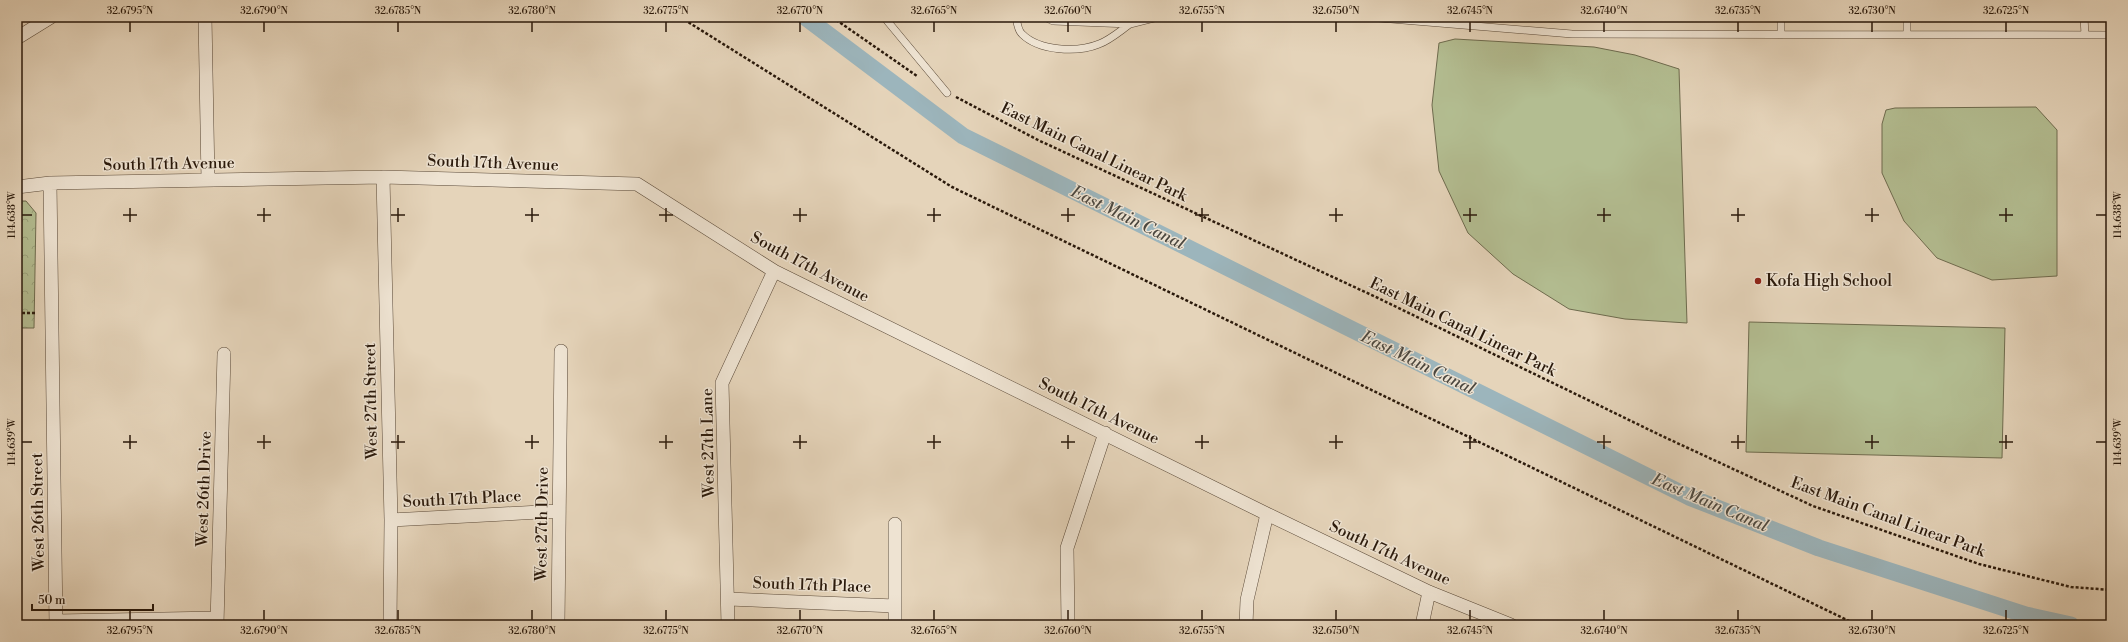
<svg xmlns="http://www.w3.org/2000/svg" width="2128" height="642" viewBox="0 0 2128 642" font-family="'Libre Bodoni',serif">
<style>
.forest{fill:url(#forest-crowns);stroke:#6e6b4e}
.garden{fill:#b3bd91;stroke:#6e6b4e}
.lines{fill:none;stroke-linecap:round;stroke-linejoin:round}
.canal{stroke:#9cb5bc;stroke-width:17}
.lane-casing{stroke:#594837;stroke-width:8}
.street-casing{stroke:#594837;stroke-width:14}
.path{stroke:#2a190b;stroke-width:2.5;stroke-dasharray:3 2;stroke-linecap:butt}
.lane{stroke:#eee3d2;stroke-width:7}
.street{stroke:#eee3d2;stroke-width:13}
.ticks{fill:none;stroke:#2a190b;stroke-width:1.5}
.poi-dot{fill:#8f2418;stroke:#eee3d2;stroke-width:1.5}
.labels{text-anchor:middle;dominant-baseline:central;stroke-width:3;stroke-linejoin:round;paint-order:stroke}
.street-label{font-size:16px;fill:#2a190b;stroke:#eee3d2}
.poi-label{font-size:16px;fill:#2a190b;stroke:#eee3d2;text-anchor:start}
.water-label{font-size:17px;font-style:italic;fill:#4c4840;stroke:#eee3d2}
.neatline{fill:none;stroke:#2a190b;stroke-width:1.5}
.ticks-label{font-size:10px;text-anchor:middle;fill:#2a190b}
</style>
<defs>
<pattern id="forest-crowns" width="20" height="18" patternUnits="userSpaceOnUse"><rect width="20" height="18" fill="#b3bd91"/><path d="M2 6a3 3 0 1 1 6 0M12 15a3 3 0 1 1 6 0" fill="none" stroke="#9aa27c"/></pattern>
</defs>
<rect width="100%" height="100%" fill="#e5d4ba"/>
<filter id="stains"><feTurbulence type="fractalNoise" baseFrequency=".005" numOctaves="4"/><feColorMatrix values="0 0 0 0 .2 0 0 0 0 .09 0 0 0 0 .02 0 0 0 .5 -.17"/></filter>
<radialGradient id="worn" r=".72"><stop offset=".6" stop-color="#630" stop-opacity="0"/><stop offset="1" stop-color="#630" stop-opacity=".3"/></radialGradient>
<!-- forest -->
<path class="forest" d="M17,201H26L36,213L34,328H17Z"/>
<!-- garden -->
<path class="garden" d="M1455,39L1594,47L1635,55L1679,69L1687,323L1625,319L1569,309L1513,274L1468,233L1439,171L1432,105L1439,43Z
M2036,107L2057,130V276L1992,280L1937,258L1904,221L1882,173V124L1886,110L1895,108Z
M1749,322L2005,328L2002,458L1746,452Z"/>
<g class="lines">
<!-- canal -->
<path class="canal" d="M805,17L963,136L1689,497L1819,548L2026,615L2071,625"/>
<!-- lane casing -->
<g class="lane-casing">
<path id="lane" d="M884,17L947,93
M1016,17C1017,22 1018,31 1022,34C1039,51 1077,53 1099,44C1110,40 1120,31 1130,24
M1045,17L1053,21L1130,24L1158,17
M1367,17L1572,34L2111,35
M1781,17V35
M2084,17L2085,35
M1907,35V17"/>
</g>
<!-- street casing -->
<g class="street-casing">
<path id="street" d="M205,17L208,180
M17,38L51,17
M383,177L391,520L390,625
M50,183L56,625
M17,187L50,183L383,177L637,184L774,271L1267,514L1429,592L1511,625
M391,520L559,511
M729,599L895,606
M57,621L217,618
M217,625L224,354
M558,625L561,351
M728,625L722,383L774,271
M895,625V524
M1068,625L1067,548L1105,433
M1246,625L1247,600L1267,514
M1422,625L1429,592"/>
</g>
<!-- path -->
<path class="path" d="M680,17L952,187L1849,621L1867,625
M832,17L917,76
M956,97L1038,140L1378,298L1662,436L1813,506L1979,564L2071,587L2111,590
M17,313H37"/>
<!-- lane -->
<use href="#lane" class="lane"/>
<!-- street -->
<use href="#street" class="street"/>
</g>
<!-- ticks -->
<path class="ticks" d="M130,22V32M264,22V32M398,22V32M532,22V32M666,22V32M800,22V32M934,22V32M1068,22V32M1202,22V32M1336,22V32M1470,22V32M1604,22V32M1738,22V32M1872,22V32M2006,22V32M130,208V222M264,208V222M398,208V222M532,208V222M666,208V222M800,208V222M934,208V222M1068,208V222M1202,208V222M1336,208V222M1470,208V222M1604,208V222M1738,208V222M1872,208V222M2006,208V222M22,215H32M123,215H137M257,215H271M391,215H405M525,215H539M659,215H673M793,215H807M927,215H941M1061,215H1075M1195,215H1209M1329,215H1343M1463,215H1477M1597,215H1611M1731,215H1745M1865,215H1879M1999,215H2013M2096,215H2106M130,435V449M264,435V449M398,435V449M532,435V449M666,435V449M800,435V449M934,435V449M1068,435V449M1202,435V449M1336,435V449M1470,435V449M1604,435V449M1738,435V449M1872,435V449M2006,435V449M22,442H32M123,442H137M257,442H271M391,442H405M525,442H539M659,442H673M793,442H807M927,442H941M1061,442H1075M1195,442H1209M1329,442H1343M1463,442H1477M1597,442H1611M1731,442H1745M1865,442H1879M1999,442H2013M2096,442H2106M130,610V620M264,610V620M398,610V620M532,610V620M666,610V620M800,610V620M934,610V620M1068,610V620M1202,610V620M1336,610V620M1470,610V620M1604,610V620M1738,610V620M1872,610V620M2006,610V620"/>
<!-- markers -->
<circle class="poi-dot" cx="1758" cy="281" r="4"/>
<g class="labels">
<!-- street labels -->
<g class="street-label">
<text transform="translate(1094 152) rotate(26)">East Main Canal Linear Park</text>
<text transform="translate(493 163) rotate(2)">South 17th Avenue</text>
<text transform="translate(169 164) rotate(-1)">South 17th Avenue</text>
<text transform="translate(810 267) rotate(28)">South 17th Avenue</text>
<text transform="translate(1463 327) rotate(26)">East Main Canal Linear Park</text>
<text transform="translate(371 401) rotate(-91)">West 27th Street</text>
<text transform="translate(1099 411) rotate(26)">South 17th Avenue</text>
<text transform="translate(708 443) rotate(-91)">West 27th Lane</text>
<text transform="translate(204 489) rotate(-88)">West 26th Drive</text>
<text transform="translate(462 499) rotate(-3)">South 17th Place</text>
<text transform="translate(38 512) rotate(-91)">West 26th Street</text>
<text transform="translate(1888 517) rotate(20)">East Main Canal Linear Park</text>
<text transform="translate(542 524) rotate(-89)">West 27th Drive</text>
<text transform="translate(1390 553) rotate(25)">South 17th Avenue</text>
<text transform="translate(812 585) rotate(2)">South 17th Place</text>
</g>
<!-- poi labels -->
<g class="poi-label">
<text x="1766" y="281">Kofa High School</text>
</g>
<!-- water labels -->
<g class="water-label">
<text transform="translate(1128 218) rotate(26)">East Main Canal</text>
<text transform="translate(1418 363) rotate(26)">East Main Canal</text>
<text transform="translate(1710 503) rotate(23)">East Main Canal</text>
</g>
</g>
<!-- margin -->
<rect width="2128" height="642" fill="none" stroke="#e5d4ba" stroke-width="44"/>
<!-- scale -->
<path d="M32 604v6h121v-6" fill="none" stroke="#2a190b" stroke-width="2"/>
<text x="38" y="604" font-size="12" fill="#2a190b" stroke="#eee3d2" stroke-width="3" paint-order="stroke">50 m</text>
<rect x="22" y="22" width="2084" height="598" class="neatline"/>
<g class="ticks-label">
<text x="130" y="14">32.6795°N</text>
<text x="264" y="14">32.6790°N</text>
<text x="398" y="14">32.6785°N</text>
<text x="532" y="14">32.6780°N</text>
<text x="666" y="14">32.6775°N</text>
<text x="800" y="14">32.6770°N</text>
<text x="934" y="14">32.6765°N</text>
<text x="1068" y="14">32.6760°N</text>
<text x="1202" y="14">32.6755°N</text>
<text x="1336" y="14">32.6750°N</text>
<text x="1470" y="14">32.6745°N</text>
<text x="1604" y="14">32.6740°N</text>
<text x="1738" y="14">32.6735°N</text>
<text x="1872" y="14">32.6730°N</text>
<text x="2006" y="14">32.6725°N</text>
<text transform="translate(2117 215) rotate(-90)" y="4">114.638°W</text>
<text transform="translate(11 215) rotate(-90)" y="4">114.638°W</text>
<text transform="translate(2117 442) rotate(-90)" y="4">114.639°W</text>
<text transform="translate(11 442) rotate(-90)" y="4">114.639°W</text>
<text x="130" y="634">32.6795°N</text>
<text x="264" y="634">32.6790°N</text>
<text x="398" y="634">32.6785°N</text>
<text x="532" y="634">32.6780°N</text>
<text x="666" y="634">32.6775°N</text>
<text x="800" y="634">32.6770°N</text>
<text x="934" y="634">32.6765°N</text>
<text x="1068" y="634">32.6760°N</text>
<text x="1202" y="634">32.6755°N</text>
<text x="1336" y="634">32.6750°N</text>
<text x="1470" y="634">32.6745°N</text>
<text x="1604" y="634">32.6740°N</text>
<text x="1738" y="634">32.6735°N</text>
<text x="1872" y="634">32.6730°N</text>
<text x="2006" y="634">32.6725°N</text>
</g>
<rect width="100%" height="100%" filter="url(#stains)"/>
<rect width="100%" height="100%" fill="url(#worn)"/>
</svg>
